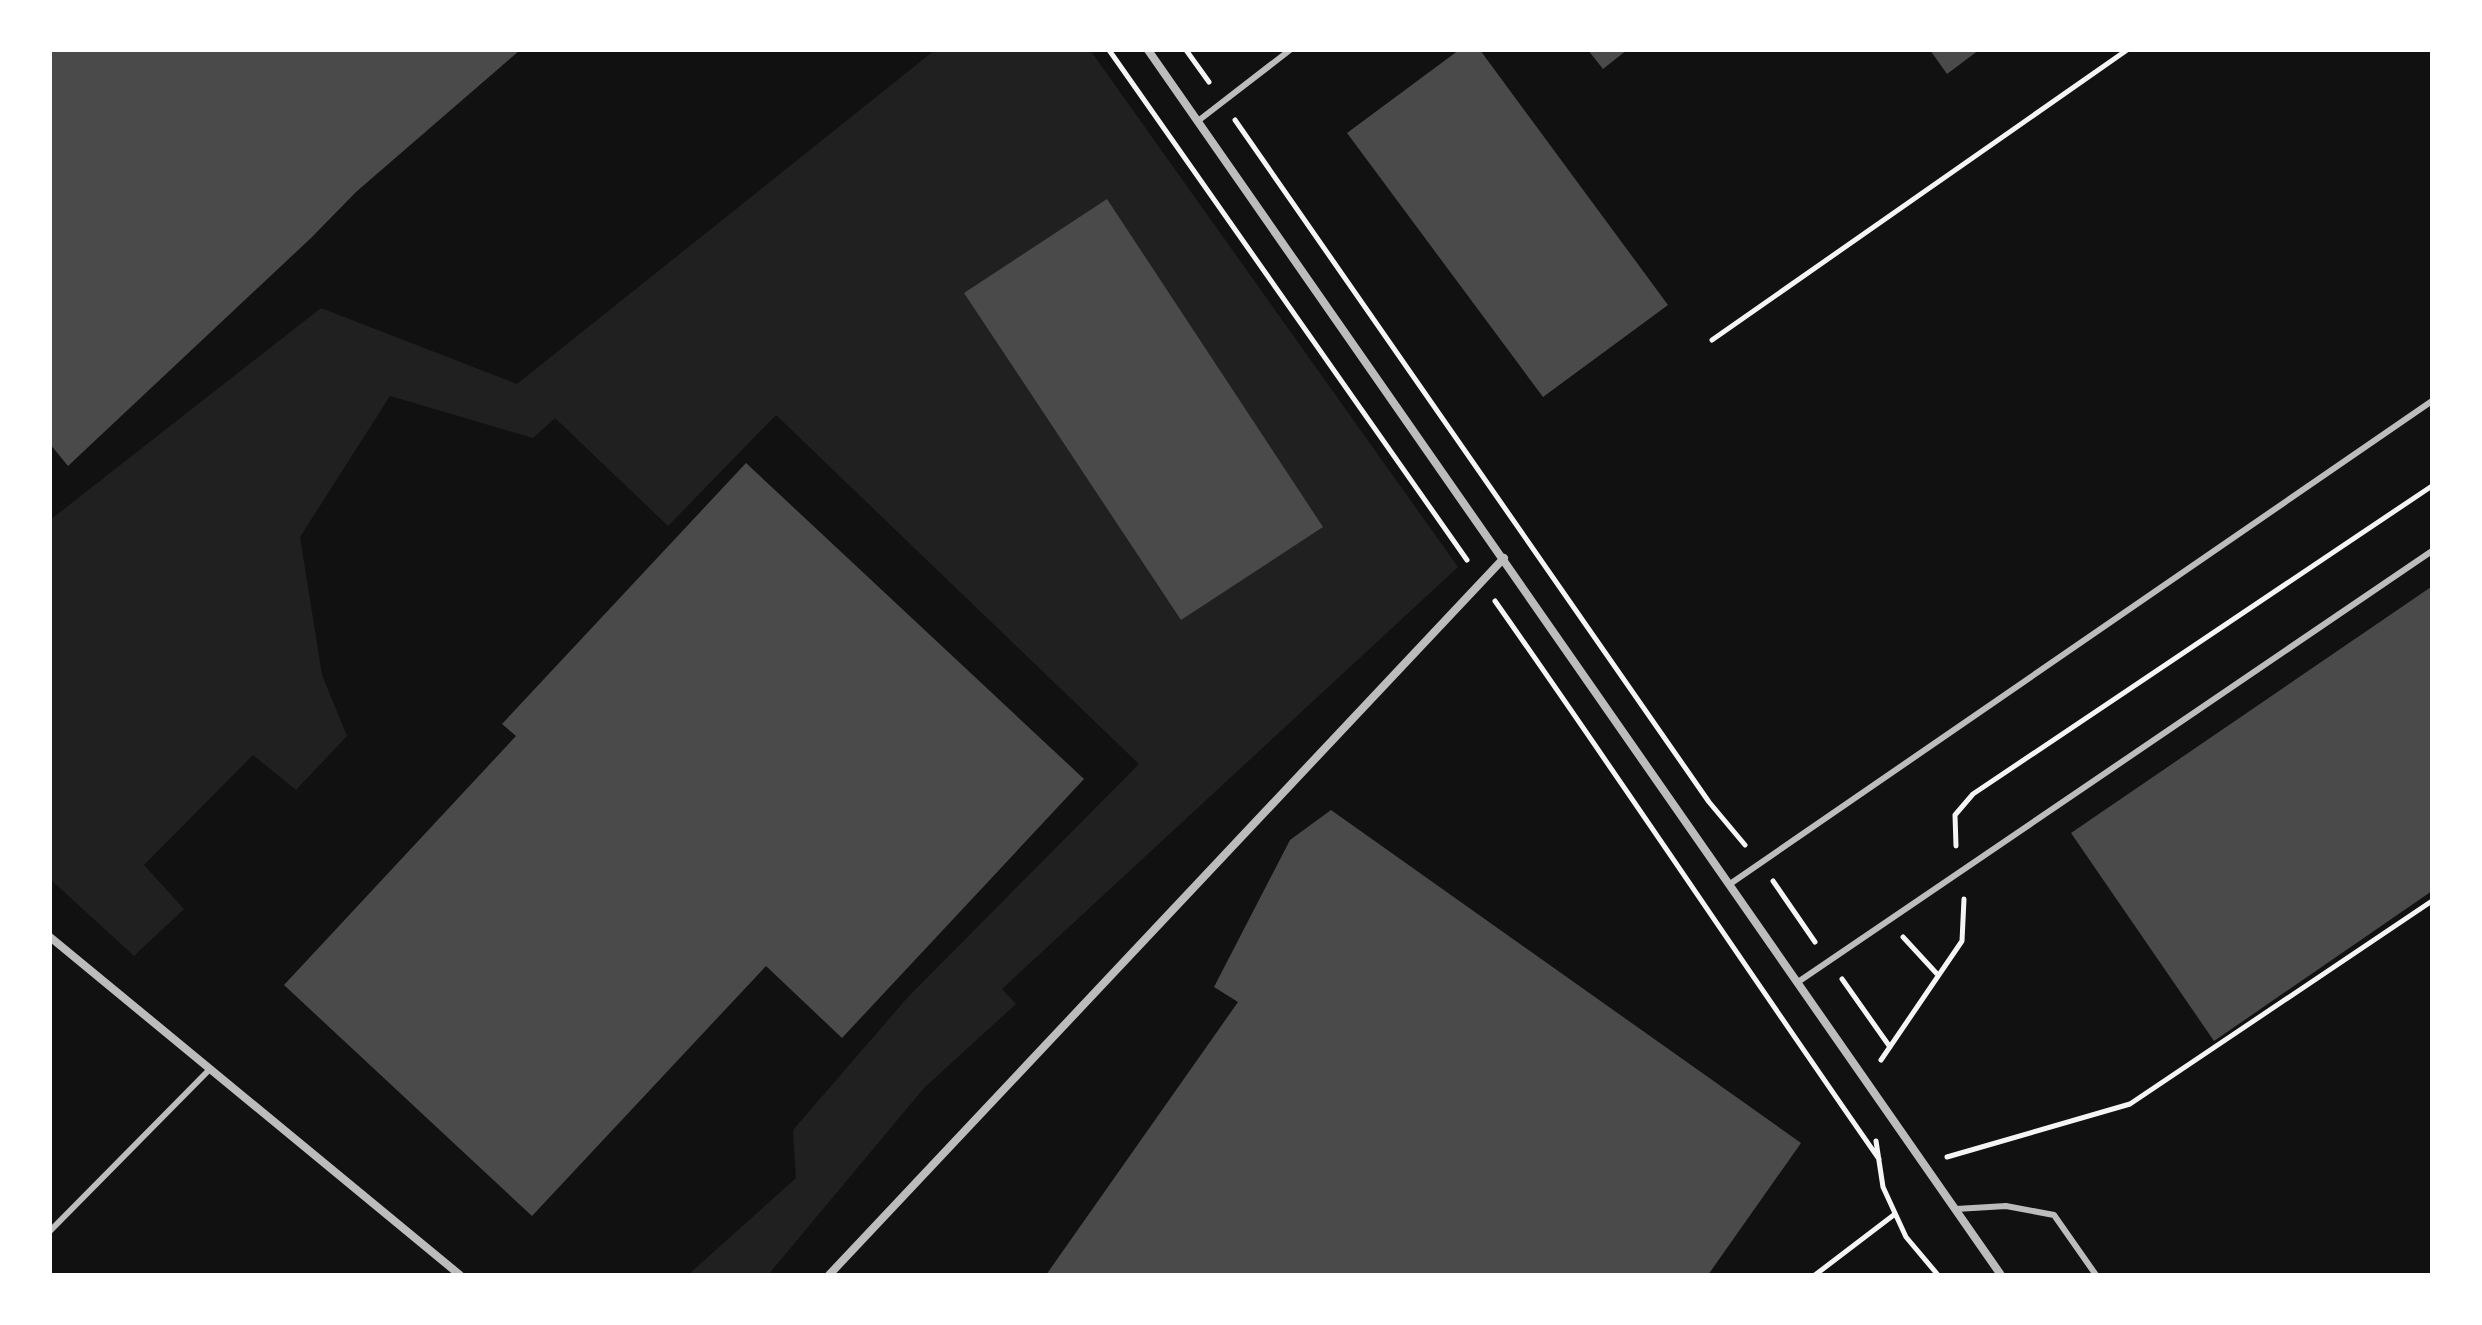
<svg xmlns="http://www.w3.org/2000/svg" width="2482" height="1325" viewBox="0 0 2482 1325" font-family="Manrope,sans-serif">
<style>
.green{fill:#202020}
.building{fill:#4a4a4a}
.lines{fill:none;stroke-linecap:round;stroke-linejoin:round}
.path{stroke:#f5f5f5;stroke-width:5}
.service{stroke:#bcbcbc;stroke-width:6}
.minor{stroke:#bcbcbc;stroke-width:8}
</style>
<rect width="100%" height="100%" fill="#111"/>
<!-- green -->
<path class="green" d="M935,50H1090L1458,567L1002,989L1016,1004L924,1088L768,1275H688L796,1178L793,1130L908,997L1139,764L776,415L668,526L555,418L533,438L390,396L300,537L322,675L347,736L296,790L253,755L144,865L184,909L134,956L50,879V520L321,308L517,384Z"/>
<!-- building -->
<path class="building" d="M50,50H520L356,192L311,238L68,466L50,444Z
M1459,50H1480L1668,305L1543,397L1347,133Z
M1588,50H1627L1603,69Z
M1930,50H1979L1947,74Z
M1107,199L1323,527L1181,620L964,293Z
M746,463L1084,779L842,1038L766,966L532,1216L284,985L516,736L502,724Z
M2431,587L2432,891L2214,1041L2071,833Z
M1331,810L1801,1143L1708,1275H1046L1238,1002L1214,987L1290,840Z"/>
<g class="lines">
<!-- path -->
<path class="path" d="M1109,50L1467,560
M1186,50L1209,82
M1235,120L1709,802L1745,845
M1712,340L2127,50
M1495,601C1625,786 1750,974 1879,1159
M1956,846L1955,815L1973,794L2432,486
M1773,881L1815,942
M1903,937L1938,975
M1842,979L1890,1047
M1881,1060L1962,941L1964,899
M1876,1141L1883,1187L1906,1237L1938,1275
M1947,1157L2130,1104L2432,901
M1815,1275L1895,1214"/>
<!-- service -->
<path class="service" d="M1198,121L1290,50
M1730,884L2432,401
M1798,982L2432,551
M1956,1209L2006,1206L2054,1215L2096,1275
M50,1231L210,1069"/>
<!-- minor -->
<path class="minor" d="M1148,50L2001,1275
M50,937L460,1275
M829,1275L1504,558"/>
</g>
<!-- border -->
<rect width="2482" height="1325" fill="none" stroke="#ffffff" stroke-width="104"/>
</svg>
